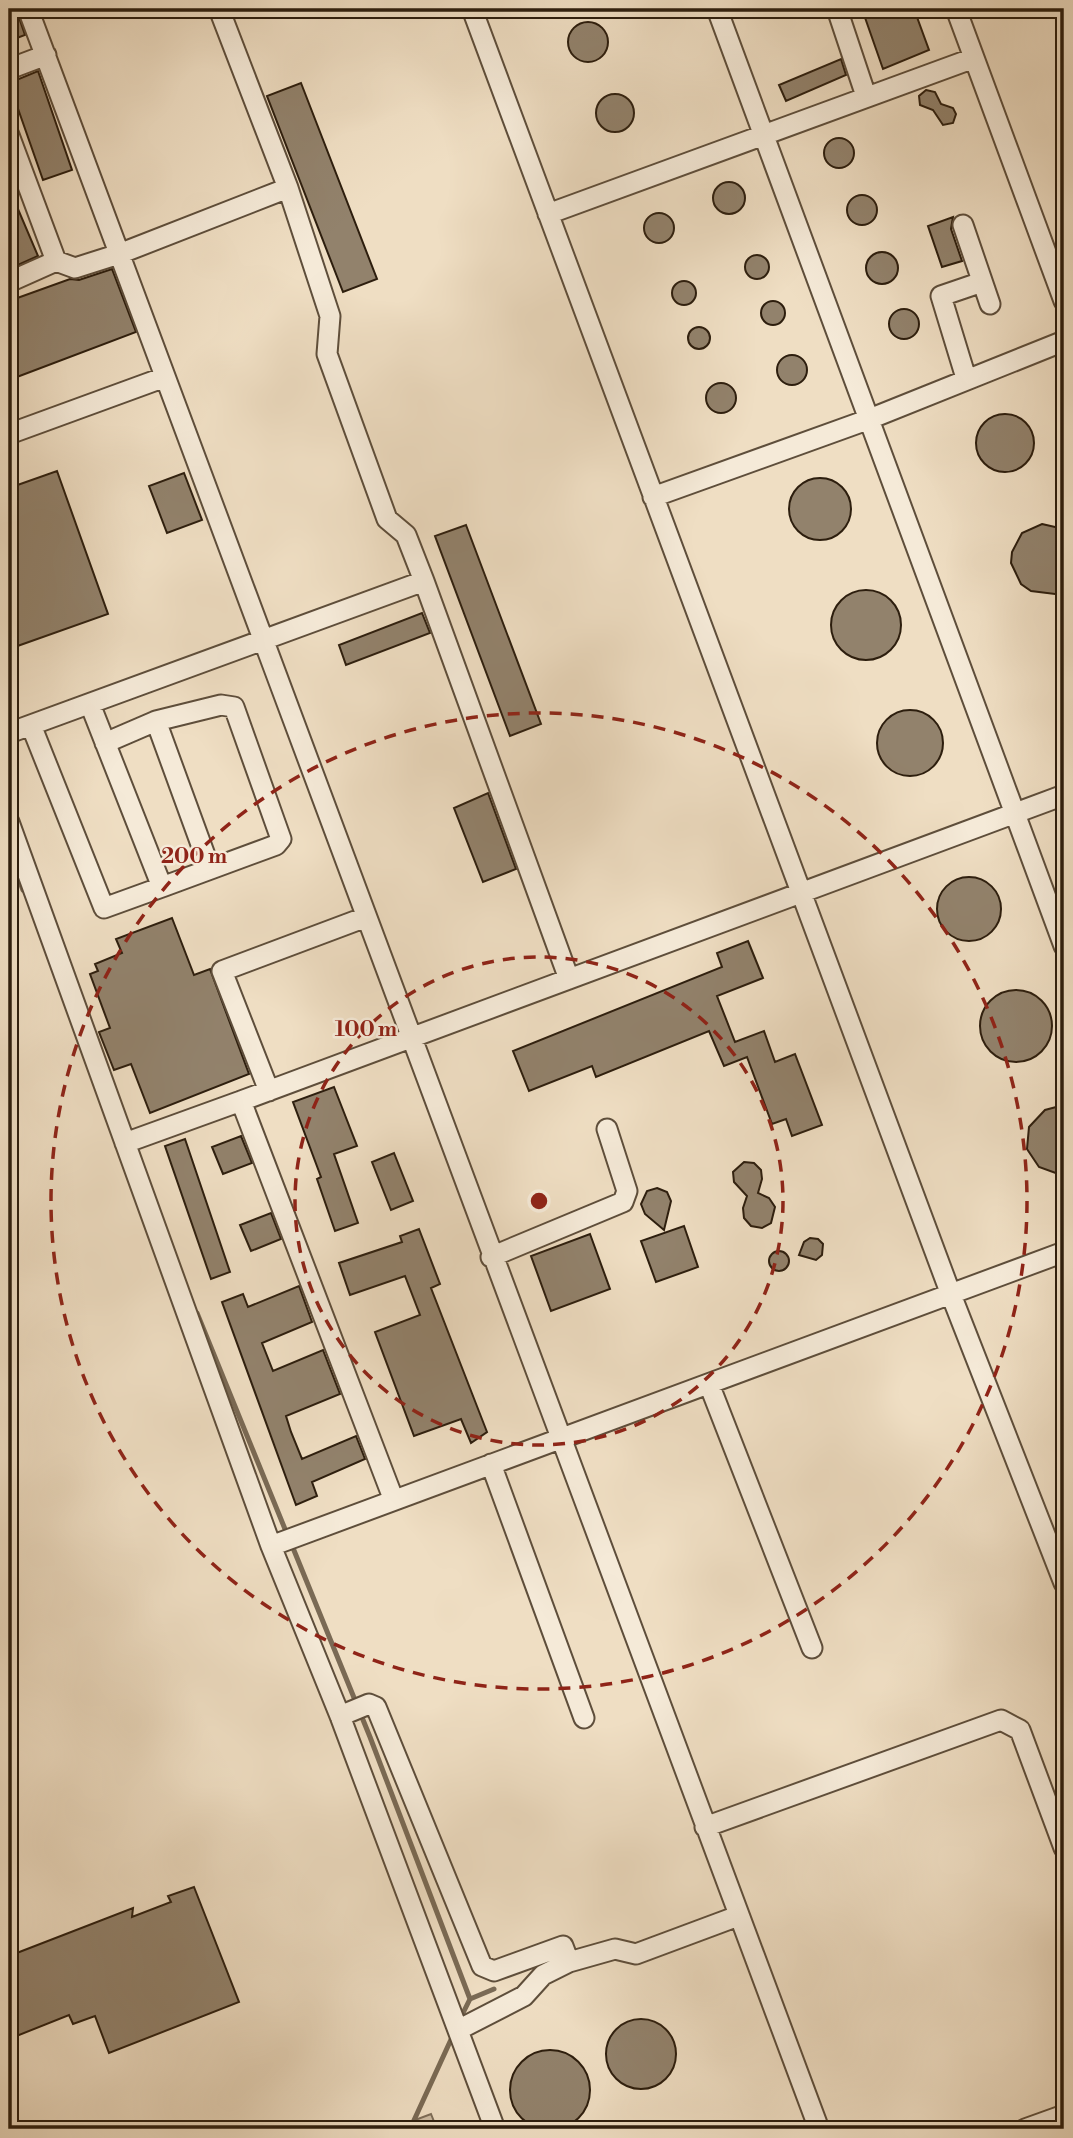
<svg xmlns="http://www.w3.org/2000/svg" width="1073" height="2138" viewBox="0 0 1073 2138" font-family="'Libre Bodoni',serif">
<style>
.green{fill:#cebda4;stroke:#7e6e59;stroke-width:2}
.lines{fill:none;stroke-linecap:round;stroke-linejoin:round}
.stream{stroke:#7a6a55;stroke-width:5}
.building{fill:#92826c;stroke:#2d1e0e;stroke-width:2}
.minor-casing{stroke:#5e4e3b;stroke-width:23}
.minor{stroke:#f5ead8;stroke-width:19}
.ring{fill:none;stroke:#8f2418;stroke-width:3.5;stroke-dasharray:12 9}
.centre{fill:#8f2418;stroke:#f5ead8;stroke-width:3.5}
.ring-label{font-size:21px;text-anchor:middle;font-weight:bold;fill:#8f2418;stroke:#f5ead8;stroke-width:5;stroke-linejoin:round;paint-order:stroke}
</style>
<rect width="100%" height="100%" fill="#efdec3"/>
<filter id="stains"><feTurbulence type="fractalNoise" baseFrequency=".00286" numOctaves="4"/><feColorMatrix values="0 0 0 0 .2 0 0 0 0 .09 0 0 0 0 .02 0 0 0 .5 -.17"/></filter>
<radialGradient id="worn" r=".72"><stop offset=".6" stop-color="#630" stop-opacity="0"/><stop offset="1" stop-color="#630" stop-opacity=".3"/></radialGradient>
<!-- green -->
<path class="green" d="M431,2114L437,2129H391Z"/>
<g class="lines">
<!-- stream -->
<path class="stream" d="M9,854L23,890
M197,1313L287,1534
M291,1543L370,1737L470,1999
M459,2021L470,1999L494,1989
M410,2129L454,2033"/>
</g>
<!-- building -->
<path class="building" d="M9,9H16L25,35L9,41Z
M862,9H914L929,50L883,69Z
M568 42a20 20 0 1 1 40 0a20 20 0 1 1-40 0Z
M841,59L846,75L786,101L779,85Z
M38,71L72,170L43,180L9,83Z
M301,83L377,279L343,292L267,96Z
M926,90L935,92L941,104L953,108L956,114L953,123L943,125L933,110L920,105L919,96Z
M596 113a19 19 0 1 1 38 0a19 19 0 1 1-38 0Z
M824 153a15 15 0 1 1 30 0a15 15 0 1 1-30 0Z
M713 198a16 16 0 1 1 32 0a16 16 0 1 1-32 0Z
M9,188L38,256L9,269Z
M847 210a15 15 0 1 1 30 0a15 15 0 1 1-30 0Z
M644 228a15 15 0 1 1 30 0a15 15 0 1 1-30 0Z
M953,217L951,229L962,261L942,267L928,226Z
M866 268a16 16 0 1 1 32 0a16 16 0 1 1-32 0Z
M745 267a12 12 0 1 1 24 0a12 12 0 1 1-24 0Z
M112,269L136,332L9,380V301L70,279L79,280Z
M672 293a12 12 0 1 1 24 0a12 12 0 1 1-24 0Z
M761 313a12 12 0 1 1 24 0a12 12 0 1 1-24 0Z
M889 324a15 15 0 1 1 30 0a15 15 0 1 1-30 0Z
M688 338a11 11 0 1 1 22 0a11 11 0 1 1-22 0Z
M777 370a15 15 0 1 1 30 0a15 15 0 1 1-30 0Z
M706 398a15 15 0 1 1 30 0a15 15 0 1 1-30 0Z
M976 443a29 29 0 1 1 58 0a29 29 0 1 1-58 0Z
M57,471L108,614L9,649V488Z
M184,473L202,520L167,533L149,486Z
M789 509a31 31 0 1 1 62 0a31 31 0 1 1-62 0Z
M1042,524L1064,529V589L1055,594L1031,591L1021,584L1011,563L1012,552L1022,533Z
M466,525L541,724L510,736L435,536Z
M831 625a35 35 0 1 1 70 0a35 35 0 1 1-70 0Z
M422,613L430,633L346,665L339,645Z
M877 743a33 33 0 1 1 66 0a33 33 0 1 1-66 0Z
M488,793L516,869L483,882L454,808Z
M937 909a32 32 0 1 1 64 0a32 32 0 1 1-64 0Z
M172,918L194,975L210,969L249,1074L150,1113L131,1064L114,1070L99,1032L110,1028L90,974L98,971L95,964L122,953L116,939Z
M748,941L763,978L717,996L735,1042L764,1031L775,1062L795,1054L822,1125L792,1136L786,1119L772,1124L747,1057L724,1066L709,1031L596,1077L592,1066L529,1091L513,1051L722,967L717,953Z
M980 1026a36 36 0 1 1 72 0a36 36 0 1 1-72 0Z
M334,1087L357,1146L334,1154L358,1223L335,1231L317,1179L321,1177L293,1102Z
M1056,1107L1064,1108V1176L1039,1167L1027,1149L1029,1127L1045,1110Z
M241,1136L252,1163L223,1174L212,1147Z
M185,1139L230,1272L211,1279L165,1146Z
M394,1153L413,1201L391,1210L372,1162Z
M744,1162L754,1163L761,1170L762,1179L758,1193L769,1198L775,1207L771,1223L762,1228L751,1226L744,1218L743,1208L747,1196L734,1182L733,1172Z
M657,1188L667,1192L671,1201L664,1230L645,1214L641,1204L647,1191Z
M271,1213L281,1239L251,1251L240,1225Z
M684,1226L698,1267L656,1282L641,1241Z
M419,1229L440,1284L431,1288L487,1432L471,1443L461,1419L414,1436L375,1332L420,1315L405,1276L350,1295L339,1263L402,1242L400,1236Z
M590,1234L610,1289L551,1311L531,1256Z
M810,1238L818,1239L823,1244L822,1255L816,1260L799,1255L804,1242Z
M769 1261a10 10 0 1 1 20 0a10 10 0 1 1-20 0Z
M299,1286L312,1322L262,1343L273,1371L323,1350L340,1394L286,1416L291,1432L302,1459L356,1436L365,1459L312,1482L317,1496L296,1505L222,1302L243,1294L248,1307Z
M194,1887L239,2002L109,2053L95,2016L73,2024L69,2015L9,2039V1956L133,1908L132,1917L171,1902L168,1896Z
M606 2054a35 35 0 1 1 70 0a35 35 0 1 1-70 0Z
M510 2090a40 40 0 1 1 80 0a40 40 0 1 1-80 0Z"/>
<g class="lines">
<!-- minor casing -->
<g class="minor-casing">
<path id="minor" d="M28,9L819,2129
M219,9L288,188L330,316L327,354L387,519L406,535L424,581L569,979
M472,9L950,1292L1064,1583
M717,9L1064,946
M837,9L866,96
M956,9L1064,301
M9,69L46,55
M9,135L56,261L75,268L119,254L288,188
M548,214L974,58
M963,225L990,304
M9,282L56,261
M966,378L941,296L982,282
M9,434L165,377
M653,497L867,420L1064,341
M90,704L162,887L276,845L281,839L234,707L221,705L156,721
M31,725L104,908L162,887
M9,733L424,581
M105,743L156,721L210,869
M9,822L271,1546L340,1716L495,2129
M269,1091L222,971L366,917
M125,1143L241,1101
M491,1257L623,1202L627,1191L607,1129
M709,1384L812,1648
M491,1464L584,1718
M393,1498L241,1101L1064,795
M271,1546L1064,1252
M340,1716L369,1704L376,1707L482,1966L494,1971L563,1946L569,1962
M705,1827L1001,1720L1020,1730L1064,1848
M458,2030L524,1996L543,1975L569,1962L615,1949L636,1954L738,1916
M1025,2129L1064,2115"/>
</g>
<!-- minor -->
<use href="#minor" class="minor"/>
</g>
<!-- distance rings -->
<g class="ring">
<circle cx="539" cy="1201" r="244"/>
<circle cx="539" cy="1201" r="488"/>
</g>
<circle cx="539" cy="1201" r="10" class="centre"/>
<g class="ring-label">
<text x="194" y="863">200 m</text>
<text x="366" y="1036">100 m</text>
</g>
<!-- margin -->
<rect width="1073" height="2138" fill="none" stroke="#efdec3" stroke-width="35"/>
<rect x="10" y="10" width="1052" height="2117" fill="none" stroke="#2d1e0e" stroke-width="3.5"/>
<rect x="18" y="18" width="1038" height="2103" fill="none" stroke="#2d1e0e" stroke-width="2"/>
<rect width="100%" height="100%" filter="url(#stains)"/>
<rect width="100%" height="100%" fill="url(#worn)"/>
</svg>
